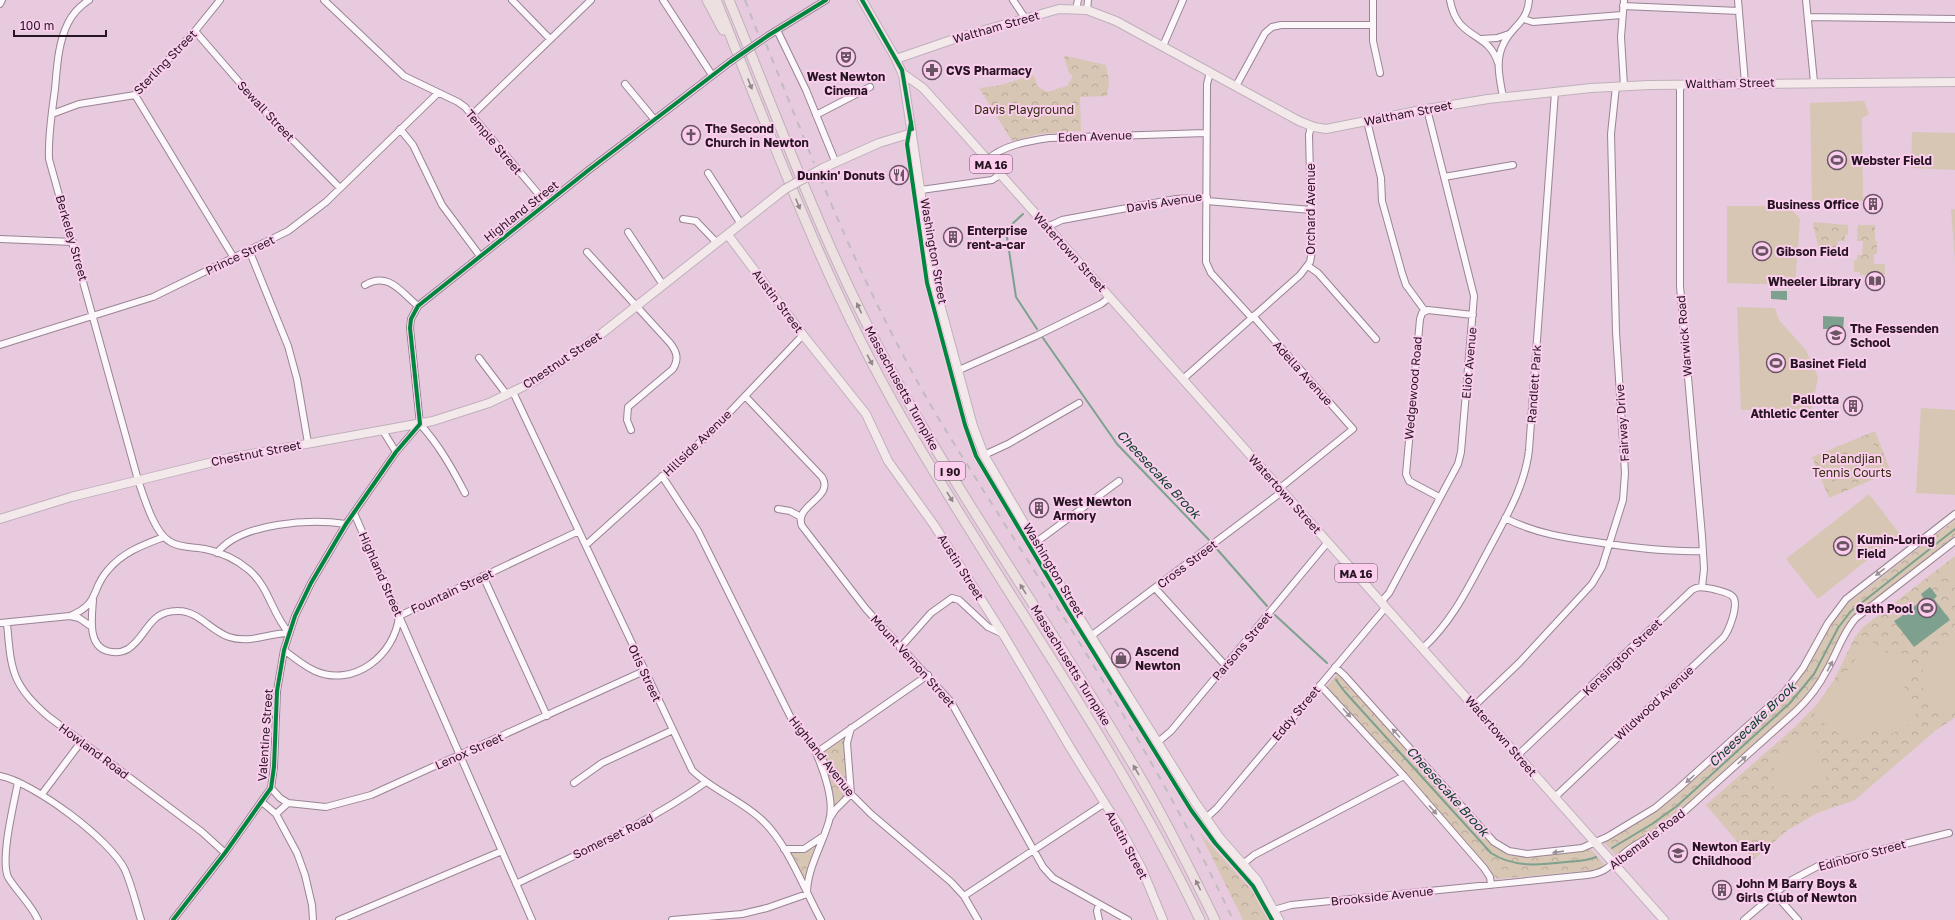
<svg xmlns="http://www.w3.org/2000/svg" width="1955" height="920" viewBox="0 0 1955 920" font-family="'Golos Text',sans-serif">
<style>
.park{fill:url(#park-crowns)}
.garden{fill:#d8c6b4}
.water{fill:#7da18e}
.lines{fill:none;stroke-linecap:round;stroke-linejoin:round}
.stream{stroke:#7da18e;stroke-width:2}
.minor-casing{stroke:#998493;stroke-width:8}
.major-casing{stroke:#bfb0bb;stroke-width:10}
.highway-casing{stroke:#bfb0bb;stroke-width:11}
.minor{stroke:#fbf7fa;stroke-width:6}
.major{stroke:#f3e9ea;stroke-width:8}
.highway{stroke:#ede0e1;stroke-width:9}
.rail{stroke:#c2bbc0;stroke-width:2;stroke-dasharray:7 7;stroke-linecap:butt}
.minor-bridge-casing{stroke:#998493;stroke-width:8;stroke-linecap:butt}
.major-bridge-casing{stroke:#bfb0bb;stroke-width:10;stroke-linecap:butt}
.minor-bridge{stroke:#fbf7fa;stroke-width:6}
.major-bridge{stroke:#f3e9ea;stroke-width:8}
.cycleway-casing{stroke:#faceec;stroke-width:6}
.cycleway{stroke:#00873e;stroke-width:4}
.oneway{fill:#94858c}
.oneway2{fill:#9c9199}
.labels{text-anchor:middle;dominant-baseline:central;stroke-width:4;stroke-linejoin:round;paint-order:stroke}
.shield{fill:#faceec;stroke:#674c5f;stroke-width:1}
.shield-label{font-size:11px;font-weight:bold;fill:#281523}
.street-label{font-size:12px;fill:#281523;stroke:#faceec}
.poi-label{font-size:12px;font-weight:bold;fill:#281523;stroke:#faceec;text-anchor:start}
.park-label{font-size:12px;fill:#342e10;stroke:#faceec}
.water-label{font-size:13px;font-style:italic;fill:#083f26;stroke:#faceec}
</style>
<defs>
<pattern id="park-crowns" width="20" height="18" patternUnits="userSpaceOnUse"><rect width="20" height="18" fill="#d8c6b4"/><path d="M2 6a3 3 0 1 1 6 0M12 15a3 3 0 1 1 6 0" fill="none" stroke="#b9a99a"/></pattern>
</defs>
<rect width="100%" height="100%" fill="#e7cade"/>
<!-- park -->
<path class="park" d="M1066,56L1106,65L1109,82L1107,96L1080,97L1081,131L1039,134L1012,141L979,88L997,86L1034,75L1037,86L1047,92L1067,86L1073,76L1069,73L1064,57Z
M1814,222L1848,225V235H1845V241H1838L1837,252L1819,251L1813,224Z
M1858,225H1875V241L1877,242V254H1874V261L1857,260V255H1862L1863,241H1857Z
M1875,431L1891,472L1829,498L1812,457Z
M1955,520V542L1854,621L1808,698L1677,818L1619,859L1602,840C1652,823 1690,782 1730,748C1749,731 1778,708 1794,687C1814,662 1824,632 1843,607Z
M1955,556V718L1936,730L1855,800L1817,813L1788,830L1753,860L1706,805L1796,726L1818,703L1834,680L1855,637L1863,627Z
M1340,671L1491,839L1519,854L1588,846L1604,864L1597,870L1497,879L1325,689Z
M851,728L849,735L851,794L835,810L829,796L816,753Z
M1200,833L1252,890L1268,920H1243Z
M824,836L807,884L784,849H804Z"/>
<!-- garden -->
<path class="garden" d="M1864,101L1869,114L1862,118L1863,201L1812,202L1810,103Z
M1912,132L1955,133V170L1911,168Z
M1727,206H1789L1800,219L1795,285L1727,283Z
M1955,209V260L1951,210Z
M1854,260L1874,261V264H1885V275L1881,274L1880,272H1872L1871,275H1860V272H1854Z
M1737,307L1775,308L1779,320L1806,350L1818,377L1812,409L1741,410Z
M1921,408L1955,410V495L1916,493Z
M1870,437L1874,446L1854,455L1850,445Z
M1839,450L1843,459L1823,467L1819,458Z
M1876,450L1879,459L1859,467L1855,458Z
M1844,462L1848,472L1828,480L1824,470Z
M1880,462L1884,471L1864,480L1860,470Z
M1849,475L1853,484L1833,492L1829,483Z
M1869,494L1900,534L1818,599L1786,559Z
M1955,562V579L1952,582L1943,570Z
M1955,637V705L1939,715C1936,710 1931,705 1928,700C1913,672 1928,648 1955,637Z
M1870,640L1911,670L1900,684L1904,686L1918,720L1887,736L1877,728L1873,721L1854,746L1814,715Z
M1811,732L1827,780L1777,797C1776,792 1773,787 1773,782C1772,758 1788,734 1811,732Z"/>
<!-- water -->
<path class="water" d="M1771,291H1787V300L1771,299Z
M1823,316L1844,317L1843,334L1835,333V329H1823Z
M1930,587L1937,596L1934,599L1950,620L1914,647L1894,621L1899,618L1924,599L1921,594Z"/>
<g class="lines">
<!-- stream -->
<path class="stream" d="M1023,214L1010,226L1007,237L1016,297L1037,329
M1043,338L1117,444L1210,541
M1216,548L1267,606
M1275,615L1327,663
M1336,680L1345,692L1491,853C1514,868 1540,865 1566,862C1576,861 1587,861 1596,857
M1612,848L1652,824L1677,806L1790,703L1814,674L1838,628L1850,612L1955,529"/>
<!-- minor casing -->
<g class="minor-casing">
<path id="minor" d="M89,0C80,6 73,13 68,23C58,43 57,67 55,89C52,112 48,135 49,159L138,480C144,497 154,532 169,541C179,548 194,547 205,549C220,552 236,559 249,570C269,587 272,614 289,633
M324,0L404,76L458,102L465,107L546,203
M512,0L550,39
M663,0L712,75
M1013,0L1025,18
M1373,0V41L1380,73
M1450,0C1457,41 1488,30 1498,63
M1624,0L1621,37L1624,86
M1738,0L1745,83
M1806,0L1814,82
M0,4L2,0
M1623,6L1739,11
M1076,9L1078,0
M1087,10L1088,0
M1808,17L1955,19
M1524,19L1533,22L1622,15
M777,30L806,90L835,161
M195,31L266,113L340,188
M769,35L826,0
M1481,39L1497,38L1509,34
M1163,46L1183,0
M1210,72L1207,84L1206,262L1211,273L1252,318
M625,84L654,119
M1680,84V286L1702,536L1704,569L1702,587
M1236,86L1265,33L1272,27L1281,25H1373
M135,95L234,258
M1503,97C1500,80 1495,61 1503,45C1511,26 1527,24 1529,0
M52,114L79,104L135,95L195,31L220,0
M472,115L591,0
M816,115L870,87
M1367,121L1381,178L1382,201L1402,273L1406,285L1425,311
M400,129L413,145L442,205L480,256
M987,160C1003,145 1029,141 1049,138L1206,133
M708,173L741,224
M1444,177L1513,165
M921,190L992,180L1001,174
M1207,201L1311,210
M683,219L696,221L717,243
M1047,227L1062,220L1176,199L1207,197
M628,232L663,285
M0,239L73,242
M249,250L288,346L297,379L308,443
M587,252L670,343C677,352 679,359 673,369L628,407L627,420L631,430
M1308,266L1318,273L1376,339
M365,285C388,271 401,292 418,306
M1253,316L1353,429L1280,488
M0,345L153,297L288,231L326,202L438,93
M479,358L507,395
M959,370L1036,336L1101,304L1110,297
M1183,379L1300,275L1310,262L1312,251L1309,135L1311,126
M513,392L692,770C712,790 741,800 762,820C787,843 804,889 821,920
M745,396L822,477C835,498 793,505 802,526L866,609L951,702L1043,867L1053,878L1128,920
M420,424C439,445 452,468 465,493
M383,431L396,452
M984,455L1008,444L1079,403
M662,476L698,531L792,720L829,769L851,794L871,814L951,882L964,896L978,920
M1439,497L1409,481L1406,474L1420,319L1422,313L1428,310L1473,315
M778,509L790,511L801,517
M354,513L532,920
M1505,518C1534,533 1565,538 1596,542C1633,548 1667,552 1703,551
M1035,543L1119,481
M586,545L708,435L803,335
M217,553C241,522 311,519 346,524
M483,576L547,716
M1155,588L1225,665
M93,600C92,616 87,645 107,651C114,653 121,653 128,649C148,636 148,610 179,611C198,611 211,631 229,637C250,644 269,633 289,633
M1381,602L1389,593L1458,464L1461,452L1474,296L1427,109
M70,616L79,618L92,627
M0,623L70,616C101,603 90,590 108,570C123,552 143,545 164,537
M7,623C11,669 11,685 49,717L202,832L225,853
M1091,636L1283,491
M900,648L931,613L952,598L959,600L988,627L1003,634
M1423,648C1453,621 1470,584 1489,549C1506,517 1525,486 1529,450L1555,92
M284,650C294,658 304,666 315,671C354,688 395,655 399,616L579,531
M1335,667L1344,675L1494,842L1509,851L1527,854L1582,848L1607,837L1655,808L1679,788L1784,693L1803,668L1828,623L1846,599L1955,514
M1320,685L1404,776L1484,868L1490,877L1491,885
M1474,706L1519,663L1592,584L1602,567L1623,500L1625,473L1616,332L1611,134L1616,86
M1158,742L1171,731L1328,542
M1518,755L1692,590C1699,585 1705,588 1713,589C1719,591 1729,592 1733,597C1739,605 1729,631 1723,638L1555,797
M0,776C33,782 111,840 125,870C132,886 136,904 141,920
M18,782C14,804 0,858 8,877C17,892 31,904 38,920
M574,783L602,763L673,730
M271,788L280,798L288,803
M42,794L81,742
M262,802L276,814L297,853L305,875L312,905L313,920
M276,814L288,803L326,807L371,795L644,671
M830,818L835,810L851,794L847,743L851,728
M1206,818L1217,808L1386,607
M784,849H804L822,837
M1243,864L1254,855L1404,776
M516,884C581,852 647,824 706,782
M1774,893L1798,920
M964,896L1105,803
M1274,910L1291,905L1587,875C1609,873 1614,860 1631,848C1646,838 1663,830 1677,818L1795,712C1808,700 1819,686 1827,670C1837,653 1843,632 1856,618L1955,541
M173,920L225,853L271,788L274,767L277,691L284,650L295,616L311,583L346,524L396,452L420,424L410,328L411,319L418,306L590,169L730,62
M339,920L502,851
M672,920L742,914L767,908L807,894C807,868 822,846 829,821C835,802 824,771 816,753L928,675
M1099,920L1097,911L1099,904
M1744,920L1790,881L1820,865L1949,833"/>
</g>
<!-- major casing -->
<g class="major-casing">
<path id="major" d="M862,0L895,57L903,75L934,282L973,426L984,455L1081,620L1195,802L1220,838L1257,880L1279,920
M896,59L960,37L1059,9L1087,10L1116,21L1299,121L1314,127L1326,129L1427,109L1488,99L1591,88L1649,85L1955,82
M902,73L923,88L961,130L1664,920
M823,168L879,143L912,133
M728,235L803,335L866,414L888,461L934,525L1003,634L1071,749L1119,826L1142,869L1163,920
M0,519L71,497L229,458L433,421L489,403L535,381L601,334L785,189"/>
</g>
<!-- highway casing -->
<g class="highway-casing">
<path id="highway" d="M707,0L723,30
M716,0C773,141 825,284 901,416C998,585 1116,743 1200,920
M729,0C781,126 827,255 893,374C969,514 1063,643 1142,780C1169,826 1192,873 1215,920"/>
</g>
<!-- minor -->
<use href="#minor" class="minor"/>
<!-- major -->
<use href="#major" class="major"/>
<!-- highway -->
<use href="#highway" class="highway"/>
<!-- rail -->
<path class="rail" d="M745,0L758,34
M766,44L814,163
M820,177C854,260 892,339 937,416C1039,582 1151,743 1233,920"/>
<!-- minor-bridge casing -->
<g class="minor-bridge-casing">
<path id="minor-bridge" d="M730,62L769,35"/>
</g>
<!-- major-bridge casing -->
<g class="major-bridge-casing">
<path id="major-bridge" d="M785,189L823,168"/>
</g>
<!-- minor-bridge -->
<use href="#minor-bridge" class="minor-bridge"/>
<!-- major-bridge -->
<use href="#major-bridge" class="major-bridge"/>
<!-- cycleway casing -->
<g class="cycleway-casing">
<path id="cycleway" d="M862,0L902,70L912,129
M911,122L907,144L927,283L965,425L976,456L1068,611L1191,810L1215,843L1253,886L1272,920
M173,920L225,853L271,788L274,767L277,691L284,650L295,616L311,583L346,524L396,452L420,424L410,328L411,319L418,306L590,169L730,62L769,35L826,0"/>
</g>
<!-- cycleway -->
<use href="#cycleway" class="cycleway"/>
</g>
<!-- one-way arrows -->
<defs><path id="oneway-solid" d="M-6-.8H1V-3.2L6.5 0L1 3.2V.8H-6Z"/></defs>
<g class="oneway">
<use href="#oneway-solid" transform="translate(750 84) rotate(68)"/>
<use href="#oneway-solid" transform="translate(798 204) rotate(68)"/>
<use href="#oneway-solid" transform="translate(859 308) rotate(-115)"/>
<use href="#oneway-solid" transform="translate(870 360) rotate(62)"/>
<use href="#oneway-solid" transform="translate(950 497) rotate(58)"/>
<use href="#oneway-solid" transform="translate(1023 589) rotate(-122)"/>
<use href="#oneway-solid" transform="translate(1136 770) rotate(-120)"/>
<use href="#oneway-solid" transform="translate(1198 885) rotate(-116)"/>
</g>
<g class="oneway2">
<use href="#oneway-solid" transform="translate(1880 572) rotate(143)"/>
<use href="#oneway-solid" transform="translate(1830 666) rotate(-62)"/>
<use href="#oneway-solid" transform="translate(1347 713) rotate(48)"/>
<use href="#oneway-solid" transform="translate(1396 733) rotate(-132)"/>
<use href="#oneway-solid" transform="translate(1742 760) rotate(-42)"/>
<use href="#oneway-solid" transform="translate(1690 779) rotate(138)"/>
<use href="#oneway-solid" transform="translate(1433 810) rotate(49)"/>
<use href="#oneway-solid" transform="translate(1558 852) rotate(172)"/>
</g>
<!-- icons -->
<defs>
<g id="theatre-ring" transform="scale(1)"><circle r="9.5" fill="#faceec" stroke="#6b5464" stroke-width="1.5"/><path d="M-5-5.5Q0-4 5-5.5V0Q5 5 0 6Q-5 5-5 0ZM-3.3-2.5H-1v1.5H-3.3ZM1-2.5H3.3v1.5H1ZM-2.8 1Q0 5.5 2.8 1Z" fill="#6b5464"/></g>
<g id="pharmacy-ring" transform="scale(1)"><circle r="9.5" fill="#faceec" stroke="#6b5464" stroke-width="1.5"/><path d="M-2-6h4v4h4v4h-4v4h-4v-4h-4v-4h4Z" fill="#6b5464"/></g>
<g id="church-ring" transform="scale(1)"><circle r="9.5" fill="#faceec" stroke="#6b5464" stroke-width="1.5"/><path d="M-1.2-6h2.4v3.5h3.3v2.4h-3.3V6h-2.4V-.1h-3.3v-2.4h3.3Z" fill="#6b5464"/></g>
<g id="stadium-ring" transform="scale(1)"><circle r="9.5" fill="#faceec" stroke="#6b5464" stroke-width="1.5"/><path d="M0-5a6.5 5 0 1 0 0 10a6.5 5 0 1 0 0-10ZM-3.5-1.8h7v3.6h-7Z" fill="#6b5464"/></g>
<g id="restaurant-ring" transform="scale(1)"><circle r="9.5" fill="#faceec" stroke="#6b5464" stroke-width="1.5"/><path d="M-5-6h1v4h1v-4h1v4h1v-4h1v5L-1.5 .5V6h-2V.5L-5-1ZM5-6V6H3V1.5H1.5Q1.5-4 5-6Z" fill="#6b5464"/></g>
<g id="building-ring" transform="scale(1)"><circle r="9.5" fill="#faceec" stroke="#6b5464" stroke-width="1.5"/><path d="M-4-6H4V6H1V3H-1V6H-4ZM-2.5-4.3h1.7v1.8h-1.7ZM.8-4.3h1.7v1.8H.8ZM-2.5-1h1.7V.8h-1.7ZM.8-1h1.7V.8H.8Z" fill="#6b5464"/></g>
<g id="library-ring" transform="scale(1)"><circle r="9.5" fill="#faceec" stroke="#6b5464" stroke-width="1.5"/><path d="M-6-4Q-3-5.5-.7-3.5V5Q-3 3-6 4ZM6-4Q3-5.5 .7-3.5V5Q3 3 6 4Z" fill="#6b5464"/></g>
<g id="school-ring" transform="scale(1)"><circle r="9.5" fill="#faceec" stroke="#6b5464" stroke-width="1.5"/><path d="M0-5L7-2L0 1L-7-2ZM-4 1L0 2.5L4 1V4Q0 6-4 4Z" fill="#6b5464"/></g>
<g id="shop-ring" transform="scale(1)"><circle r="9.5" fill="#faceec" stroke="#6b5464" stroke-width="1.5"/><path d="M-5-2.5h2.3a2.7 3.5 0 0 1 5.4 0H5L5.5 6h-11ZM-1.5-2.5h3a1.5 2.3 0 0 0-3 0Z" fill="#6b5464"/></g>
</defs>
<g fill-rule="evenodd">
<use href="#theatre-ring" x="846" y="57"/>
<use href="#pharmacy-ring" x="932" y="70"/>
<use href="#church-ring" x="691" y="135"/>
<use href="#stadium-ring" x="1837" y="160"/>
<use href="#restaurant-ring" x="899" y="175"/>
<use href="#building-ring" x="1873" y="204"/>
<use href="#building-ring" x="953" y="237"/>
<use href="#stadium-ring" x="1762" y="251"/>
<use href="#library-ring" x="1875" y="281"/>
<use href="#school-ring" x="1836" y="335"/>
<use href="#stadium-ring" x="1776" y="363"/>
<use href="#building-ring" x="1853" y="406"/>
<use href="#building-ring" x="1039" y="508"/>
<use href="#stadium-ring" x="1843" y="546"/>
<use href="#stadium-ring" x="1927" y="608"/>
<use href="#shop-ring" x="1121" y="658"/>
<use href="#school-ring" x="1678" y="853"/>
<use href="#building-ring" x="1722" y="890"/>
</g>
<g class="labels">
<!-- shield labels -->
<g class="shield">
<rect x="970" y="155" width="42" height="18" rx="3"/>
<rect x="935" y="462" width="30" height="18" rx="3"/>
<rect x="1335" y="564" width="42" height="18" rx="3"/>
</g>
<g class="shield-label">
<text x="991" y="164">MA 16</text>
<text x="950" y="471">I 90</text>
<text x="1356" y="573">MA 16</text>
</g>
<!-- street labels -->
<g class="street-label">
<text transform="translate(996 27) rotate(-16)">Waltham Street</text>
<text transform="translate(165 62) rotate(-46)">Sterling Street</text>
<text transform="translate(1730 83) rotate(-1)">Waltham Street</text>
<text transform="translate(266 111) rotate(47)">Sewall Street</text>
<text transform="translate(1408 113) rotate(-11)">Waltham Street</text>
<text transform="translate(1095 136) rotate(-2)">Eden Avenue</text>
<text transform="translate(494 142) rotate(50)">Temple Street</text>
<text transform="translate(1164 202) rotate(-9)">Davis Avenue</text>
<text transform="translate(1310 209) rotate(-90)">Orchard Avenue</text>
<text transform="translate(521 211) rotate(-38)">Highland Street</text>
<text transform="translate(72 238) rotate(74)">Berkeley Street</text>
<text transform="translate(934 251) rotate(80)">Washington Street</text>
<text transform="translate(1070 252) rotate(48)">Watertown Street</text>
<text transform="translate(240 255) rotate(-26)">Prince Street</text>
<text transform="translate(778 301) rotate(53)">Austin Street</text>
<text transform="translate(1684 336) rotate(-95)">Warwick Road</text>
<text transform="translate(562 360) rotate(-34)">Chestnut Street</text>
<text transform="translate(1469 363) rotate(-85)">Eliot Avenue</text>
<text transform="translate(1303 373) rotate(48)">Adella Avenue</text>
<text transform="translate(1534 384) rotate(-86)">Randlett Park</text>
<text transform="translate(902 388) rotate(61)">Massachusetts Turnpike</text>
<text transform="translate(1413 388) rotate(-85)">Wedgewood Road</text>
<text transform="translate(1622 423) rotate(-94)">Fairway Drive</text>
<text transform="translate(697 443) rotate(-44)">Hillside Avenue</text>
<text transform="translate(256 453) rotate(-11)">Chestnut Street</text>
<text transform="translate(1285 494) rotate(48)">Watertown Street</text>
<text transform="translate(1187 564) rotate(-37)">Cross Street</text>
<text transform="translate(961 567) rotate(58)">Austin Street</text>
<text transform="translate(1054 570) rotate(59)">Washington Street</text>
<text transform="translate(381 574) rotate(66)">Highland Street</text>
<text transform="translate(452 591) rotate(-25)">Fountain Street</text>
<text transform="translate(1242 646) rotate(-50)">Parsons Street</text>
<text transform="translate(1622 657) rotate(-44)">Kensington Street</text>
<text transform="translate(913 661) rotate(48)">Mount Vernon Street</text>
<text transform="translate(1071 665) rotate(58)">Massachusetts Turnpike</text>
<text transform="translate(645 673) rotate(65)">Otis Street</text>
<text transform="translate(1654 703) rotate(-43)">Wildwood Avenue</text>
<text transform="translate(1296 713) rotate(-50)">Eddy Street</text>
<text transform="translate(265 735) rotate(-86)">Valentine Street</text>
<text transform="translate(1501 736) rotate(49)">Watertown Street</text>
<text transform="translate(94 751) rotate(37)">Howland Road</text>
<text transform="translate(469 751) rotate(-24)">Lenox Street</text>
<text transform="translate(822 756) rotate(52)">Highland Avenue</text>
<text transform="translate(613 836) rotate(-26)">Somerset Road</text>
<text transform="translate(1647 839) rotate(-37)">Albemarle Road</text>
<text transform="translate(1127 845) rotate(62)">Austin Street</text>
<text transform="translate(1862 855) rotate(-15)">Edinboro Street</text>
<text transform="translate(1382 896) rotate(-6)">Brookside Avenue</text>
</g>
<!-- poi labels -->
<g class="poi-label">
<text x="946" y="70">CVS Pharmacy</text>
<text x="846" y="76" text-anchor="middle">West Newton<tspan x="846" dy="14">Cinema</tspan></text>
<text x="705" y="128">The Second<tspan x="705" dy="14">Church in Newton</tspan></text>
<text x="1851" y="160">Webster Field</text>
<text x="885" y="175" text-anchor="end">Dunkin' Donuts</text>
<text x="1859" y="204" text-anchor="end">Business Office</text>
<text x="967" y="230">Enterprise<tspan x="967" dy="14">rent-a-car</tspan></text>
<text x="1776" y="251">Gibson Field</text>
<text x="1861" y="281" text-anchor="end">Wheeler Library</text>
<text x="1850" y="328">The Fessenden<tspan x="1850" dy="14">School</tspan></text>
<text x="1790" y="363">Basinet Field</text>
<text x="1839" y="399" text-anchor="end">Pallotta<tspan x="1839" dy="14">Athletic Center</tspan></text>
<text x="1053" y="501">West Newton<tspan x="1053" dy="14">Armory</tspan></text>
<text x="1857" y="539">Kumin-Loring<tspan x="1857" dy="14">Field</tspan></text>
<text x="1913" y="608" text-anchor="end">Gath Pool</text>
<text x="1135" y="651">Ascend<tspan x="1135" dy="14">Newton</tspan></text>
<text x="1692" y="846">Newton Early<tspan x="1692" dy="14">Childhood</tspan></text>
<text x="1736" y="883">John M Barry Boys &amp;<tspan x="1736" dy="14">Girls Club of Newton</tspan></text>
</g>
<!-- park labels -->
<g class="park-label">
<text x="1024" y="109">Davis Playground</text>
<text x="1852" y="458">Palandjian<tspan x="1852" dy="14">Tennis Courts</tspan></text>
</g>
<!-- water labels -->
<g class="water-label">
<text transform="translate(1159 474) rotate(47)">Cheesecake Brook</text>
<text transform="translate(1752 724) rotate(-44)">Cheesecake Brook</text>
<text transform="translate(1448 791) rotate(48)">Cheesecake Brook</text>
</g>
</g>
<!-- scale -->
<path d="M14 30v6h92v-6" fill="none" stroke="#281523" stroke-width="2"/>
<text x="20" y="30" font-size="12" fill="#281523" stroke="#faceec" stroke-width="3" paint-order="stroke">100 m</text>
</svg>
